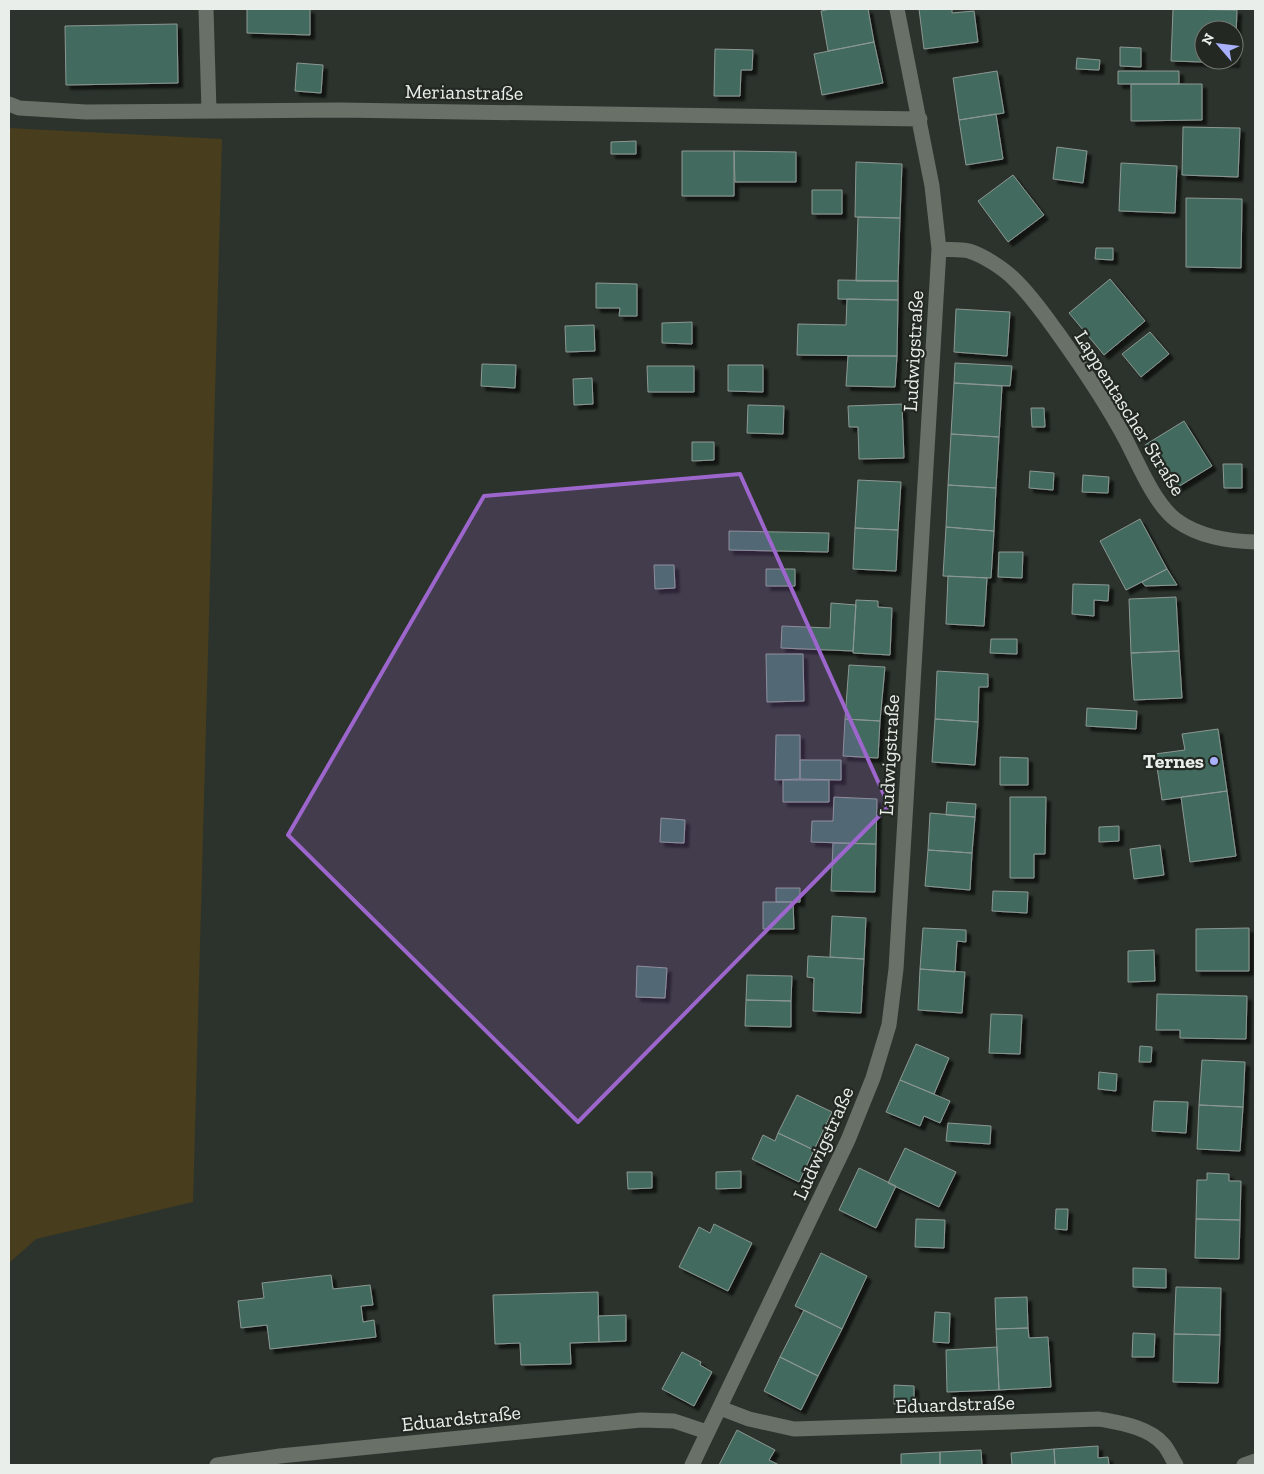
<svg xmlns="http://www.w3.org/2000/svg" width="1264" height="1474" viewBox="0 0 1264 1474" font-family="'Zilla Slab',serif">
<style>
.green{fill:#483d1d}
.building{fill:#426b5e;stroke:#8c9793;fill-rule:evenodd;filter:url(#shadow)}
.lines{fill:none;stroke-linecap:round;stroke-linejoin:round}
.street{stroke:#697068;stroke-width:15}
.marked{fill:#9c66cc;fill-opacity:0.2;stroke:#9c66cc;stroke-width:4;stroke-linejoin:round}
.poi-dot{fill:#a9b0fc;stroke:#232922;stroke-width:2}
.labels{text-anchor:middle;dominant-baseline:central;stroke-width:4.5;stroke-linejoin:round;paint-order:stroke}
.street-label{font-size:20px;fill:#eaeeea;stroke:#232922}
.poi-label{font-size:20px;font-weight:bold;fill:#eaeeea;stroke:#232922;text-anchor:end}
</style>
<defs>
<filter id="shadow"><feDropShadow dx="4.5" dy="4.5" stdDeviation="1" flood-color="#0009"/></filter>
</defs>
<rect width="100%" height="100%" fill="#2c332c"/>
<!-- green -->
<path class="green" d="M9,128L222,139L193,1202L36,1239L9,1263Z"/>
<!-- building -->
<path class="building" d="M247,9H310V35L247,33Z
M830,9H868L874,42L828,51L821,11Z
M919,9H952V13L974,11L978,42L924,49Z
M1173,9L1237,10L1235,63L1171,61ZM1204,30H1234V60H1204Z
M177,24L178,83L66,85L65,26Z
M874,42L883,83L822,95L814,54Z
M1120,47L1141,48V67L1120,66Z
M715,49L753,50L752,70H741L740,96H714Z
M1077,58L1100,60L1099,70L1076,69Z
M297,63L323,65L321,93L295,91Z
M997,71L1004,113L959,120L953,78Z
M1118,71H1179V84H1118Z
M1131,84H1202V120L1131,121Z
M996,114L1003,159L966,165L959,120Z
M1183,127L1240,128L1238,177L1182,175Z
M636,141V154H611V142Z
M1057,147L1087,151L1083,183L1053,179Z
M682,151H734V196H682Z
M734,151L796,152V182H735Z
M856,162L902,164L900,218L855,217Z
M1121,163L1177,166L1175,213L1119,211Z
M1013,175L1044,215L1008,242L978,201Z
M812,190H842V214H812Z
M1186,198L1242,199L1241,268L1186,267Z
M858,217L900,218L898,281H856Z
M1096,248H1113V260L1095,259Z
M1110,279L1145,321L1104,355L1069,313Z
M838,280L898,281V300L838,299Z
M596,283L637,284V316H619L620,308H596Z
M847,299L898,300L897,356L797,355L798,324L846,325Z
M956,309L1010,312L1007,356L954,352Z
M692,322V344L662,343V323Z
M594,325L595,351L566,352L565,326Z
M1150,332L1169,354L1141,377L1122,354Z
M848,356H897L895,387L846,386Z
M955,363L1012,366L1010,386L954,383Z
M482,364L516,365L515,388L481,386Z
M728,365H763V392L728,391Z
M647,366H694V392H648Z
M592,378L593,404L574,405L573,379Z
M954,383L1002,386L999,437L951,434Z
M902,404L904,458L859,459L858,427H849L848,406Z
M748,405L784,406L783,434L747,433Z
M1031,408H1044L1045,427H1032Z
M1184,421L1212,466L1173,490L1145,445Z
M951,434L999,437L996,488L948,485Z
M692,442H714V460L692,461Z
M1223,464H1242V488H1224Z
M1030,471L1054,473L1053,490L1029,488Z
M1083,475L1109,477L1108,493L1082,492Z
M858,480L901,482L898,530L855,528Z
M948,485L996,488L994,531L946,527Z
M1140,519L1167,569L1126,590L1100,541Z
M946,527L994,531L991,578L943,576Z
M855,528L898,530L896,571L853,569Z
M729,531L829,533L828,552L729,550Z
M999,552H1023L1022,578L998,577Z
M654,565H674L675,588L655,589Z
M766,569H795V586H766Z
M1167,569L1177,585L1145,586L1142,582Z
M948,576L987,578L984,626L946,624Z
M1073,584L1109,585L1108,601L1094,600V616L1072,614Z
M1176,597L1179,651L1131,653L1129,599Z
M856,600L878,601V607L892,608L890,655L853,653Z
M831,603L856,605L853,651L781,648L782,626L830,628Z
M991,639H1017V654L990,653Z
M1179,651L1182,698L1134,700L1131,653Z
M766,654H803L804,701L767,702Z
M849,665L885,667L880,721L845,719Z
M937,671L988,674V687H979L978,722L935,719Z
M1087,708L1137,711L1136,729L1086,726Z
M845,719L880,721L878,758L843,756Z
M935,719L978,722L975,765L932,762Z
M1218,729L1227,791L1162,800L1155,754L1185,750L1182,734Z
M776,735H800V779L775,780Z
M1000,757L1028,758V785H1000Z
M800,760H841V780L800,779Z
M783,780H829V802H783Z
M1227,791L1236,856L1190,862L1181,797Z
M834,797L877,799L876,844L811,842L812,821H833Z
M1010,797H1046L1045,854H1034V878H1010Z
M947,802L976,804L975,817L946,815Z
M930,813L975,817L972,853L928,850Z
M661,818L685,820L684,843L660,842Z
M1119,826V841L1099,842V827Z
M833,843L876,844L875,892L831,891Z
M1160,845L1164,875L1134,879L1130,849Z
M928,850L972,853L970,890L925,886Z
M776,888H800V902H776Z
M993,891L1028,892L1027,913L992,911Z
M763,902H793L794,929H763Z
M832,916L866,918L864,959L830,957Z
M923,928L966,930V942L957,941L955,972L920,969Z
M1249,928V971H1196V929Z
M1154,950L1155,981L1128,982V951Z
M808,956L864,959L861,1013L813,1011L814,978L807,977Z
M637,966L667,968L665,998L636,997Z
M920,969L965,972L962,1013L918,1010Z
M747,975L792,976L791,1001L746,1000Z
M1157,994L1247,996L1246,1039L1180,1038V1030H1156Z
M746,1000L791,1001V1027L745,1026Z
M991,1014L1022,1015L1020,1054L989,1053Z
M916,1044L949,1058L934,1094L900,1080Z
M1140,1046L1152,1047L1151,1062H1139Z
M1202,1060L1245,1062L1243,1107L1199,1105Z
M1099,1072L1117,1074L1116,1091L1098,1089Z
M900,1080L950,1101L940,1123L924,1116L920,1126L886,1112Z
M797,1095L832,1112L814,1150L778,1133Z
M1154,1101L1188,1102L1186,1133L1152,1131Z
M1199,1105L1243,1107L1240,1151L1197,1149Z
M948,1123L991,1126L990,1144L946,1141Z
M778,1133L814,1150L799,1182L752,1159L763,1135L775,1141Z
M905,1148L956,1172L939,1207L888,1183Z
M859,1168L896,1186L876,1228L839,1210Z
M741,1171V1188L716,1189V1172Z
M627,1172H652V1188L628,1189Z
M1207,1173L1229,1174V1181H1241L1240,1220L1196,1219L1197,1180H1207Z
M1056,1209H1068L1067,1230L1055,1229Z
M916,1219L945,1220L944,1248L915,1247Z
M1196,1219L1240,1220L1239,1259L1195,1258Z
M714,1224L752,1243L728,1291L679,1267L699,1227L710,1233Z
M821,1253L867,1276L842,1329L795,1306Z
M1133,1268L1166,1269V1288L1133,1287Z
M331,1275L333,1289L370,1285L373,1305L361,1306L363,1322L374,1320L376,1337L270,1349L267,1325L241,1328L238,1301L264,1298L262,1283Z
M1176,1287L1221,1288L1220,1335L1174,1334Z
M598,1292L599,1342L570,1343L571,1364L521,1365L520,1343L495,1344L493,1295Z
M1027,1297L1028,1328L996,1329L995,1298Z
M804,1310L842,1329L818,1376L780,1357Z
M935,1312L950,1313L949,1343L933,1342Z
M626,1315V1341L599,1342L598,1316Z
M1028,1328L1029,1338L1048,1337L1051,1387L999,1390L996,1329Z
M1133,1333L1155,1334L1154,1357H1132Z
M1174,1334L1220,1335L1218,1383L1173,1382Z
M997,1347L999,1390L947,1392L946,1350Z
M682,1352L701,1362L700,1365L712,1372L694,1406L662,1389Z
M780,1357L818,1376L801,1410L764,1391Z
M894,1385L914,1386V1404H894Z
M737,1430L775,1450L769,1460L779,1465H719Z
M1098,1446V1458L1108,1457L1109,1465H1055L1054,1449Z
M1054,1449L1055,1465H1012L1011,1453Z
M981,1450L982,1465H940V1452Z
M940,1452V1465H901V1454Z"/>
<g class="lines">
<!-- street -->
<path class="street" d="M206,9L209,111
M9,104L19,108L86,112L340,110L920,119
M939,249C948,250 960,249 969,251C983,255 1004,269 1014,279C1030,294 1044,314 1057,332C1082,367 1106,402 1126,440C1139,465 1154,503 1176,520C1199,537 1228,541 1255,542
M720,1408L749,1419L794,1429L1099,1419C1120,1423 1149,1427 1164,1445C1169,1451 1172,1459 1176,1465
M217,1465L280,1456L641,1420L674,1421L707,1432
M692,1465L848,1140L873,1078L889,1025L896,969L939,249L932,186L897,9
M1244,1465L1255,1461"/>
</g>
<!-- marked area -->
<path class="marked" d="M740,474L889,806L578,1122L288,835L484,496Z"/>
<!-- markers -->
<circle class="poi-dot" cx="1214" cy="761" r="5"/>
<g class="labels">
<!-- street labels -->
<g class="street-label">
<text transform="translate(464 92) rotate(1)">Merianstraße</text>
<text transform="translate(913 351) rotate(-87)">Ludwigstraße</text>
<text transform="translate(1130 413) rotate(58)">Lappentascher Straße</text>
<text transform="translate(889 755) rotate(-87)">Ludwigstraße</text>
<text transform="translate(823 1143) rotate(-66)">Ludwigstraße</text>
<text transform="translate(955 1404) rotate(-2)">Eduardstraße</text>
<text transform="translate(461 1418) rotate(-6)">Eduardstraße</text>
</g>
<!-- poi labels -->
<g class="poi-label">
<text x="1204" y="761">Ternes</text>
</g>
</g>
<!-- border -->
<rect width="1264" height="1474" fill="none" stroke="#eaeeea" stroke-width="20"/>
<!-- north arrow -->
<g transform="translate(1219 45) rotate(298)"><circle r="24" fill="#232922" stroke="#737872"/>
<path d="M0-4L9 19L0 12L-9 19Z" fill="#a9b0fc"/>
<text y="-8" font-size="14" font-weight="bold" text-anchor="middle" fill="#eaeeea">N</text>
</g>
</svg>
